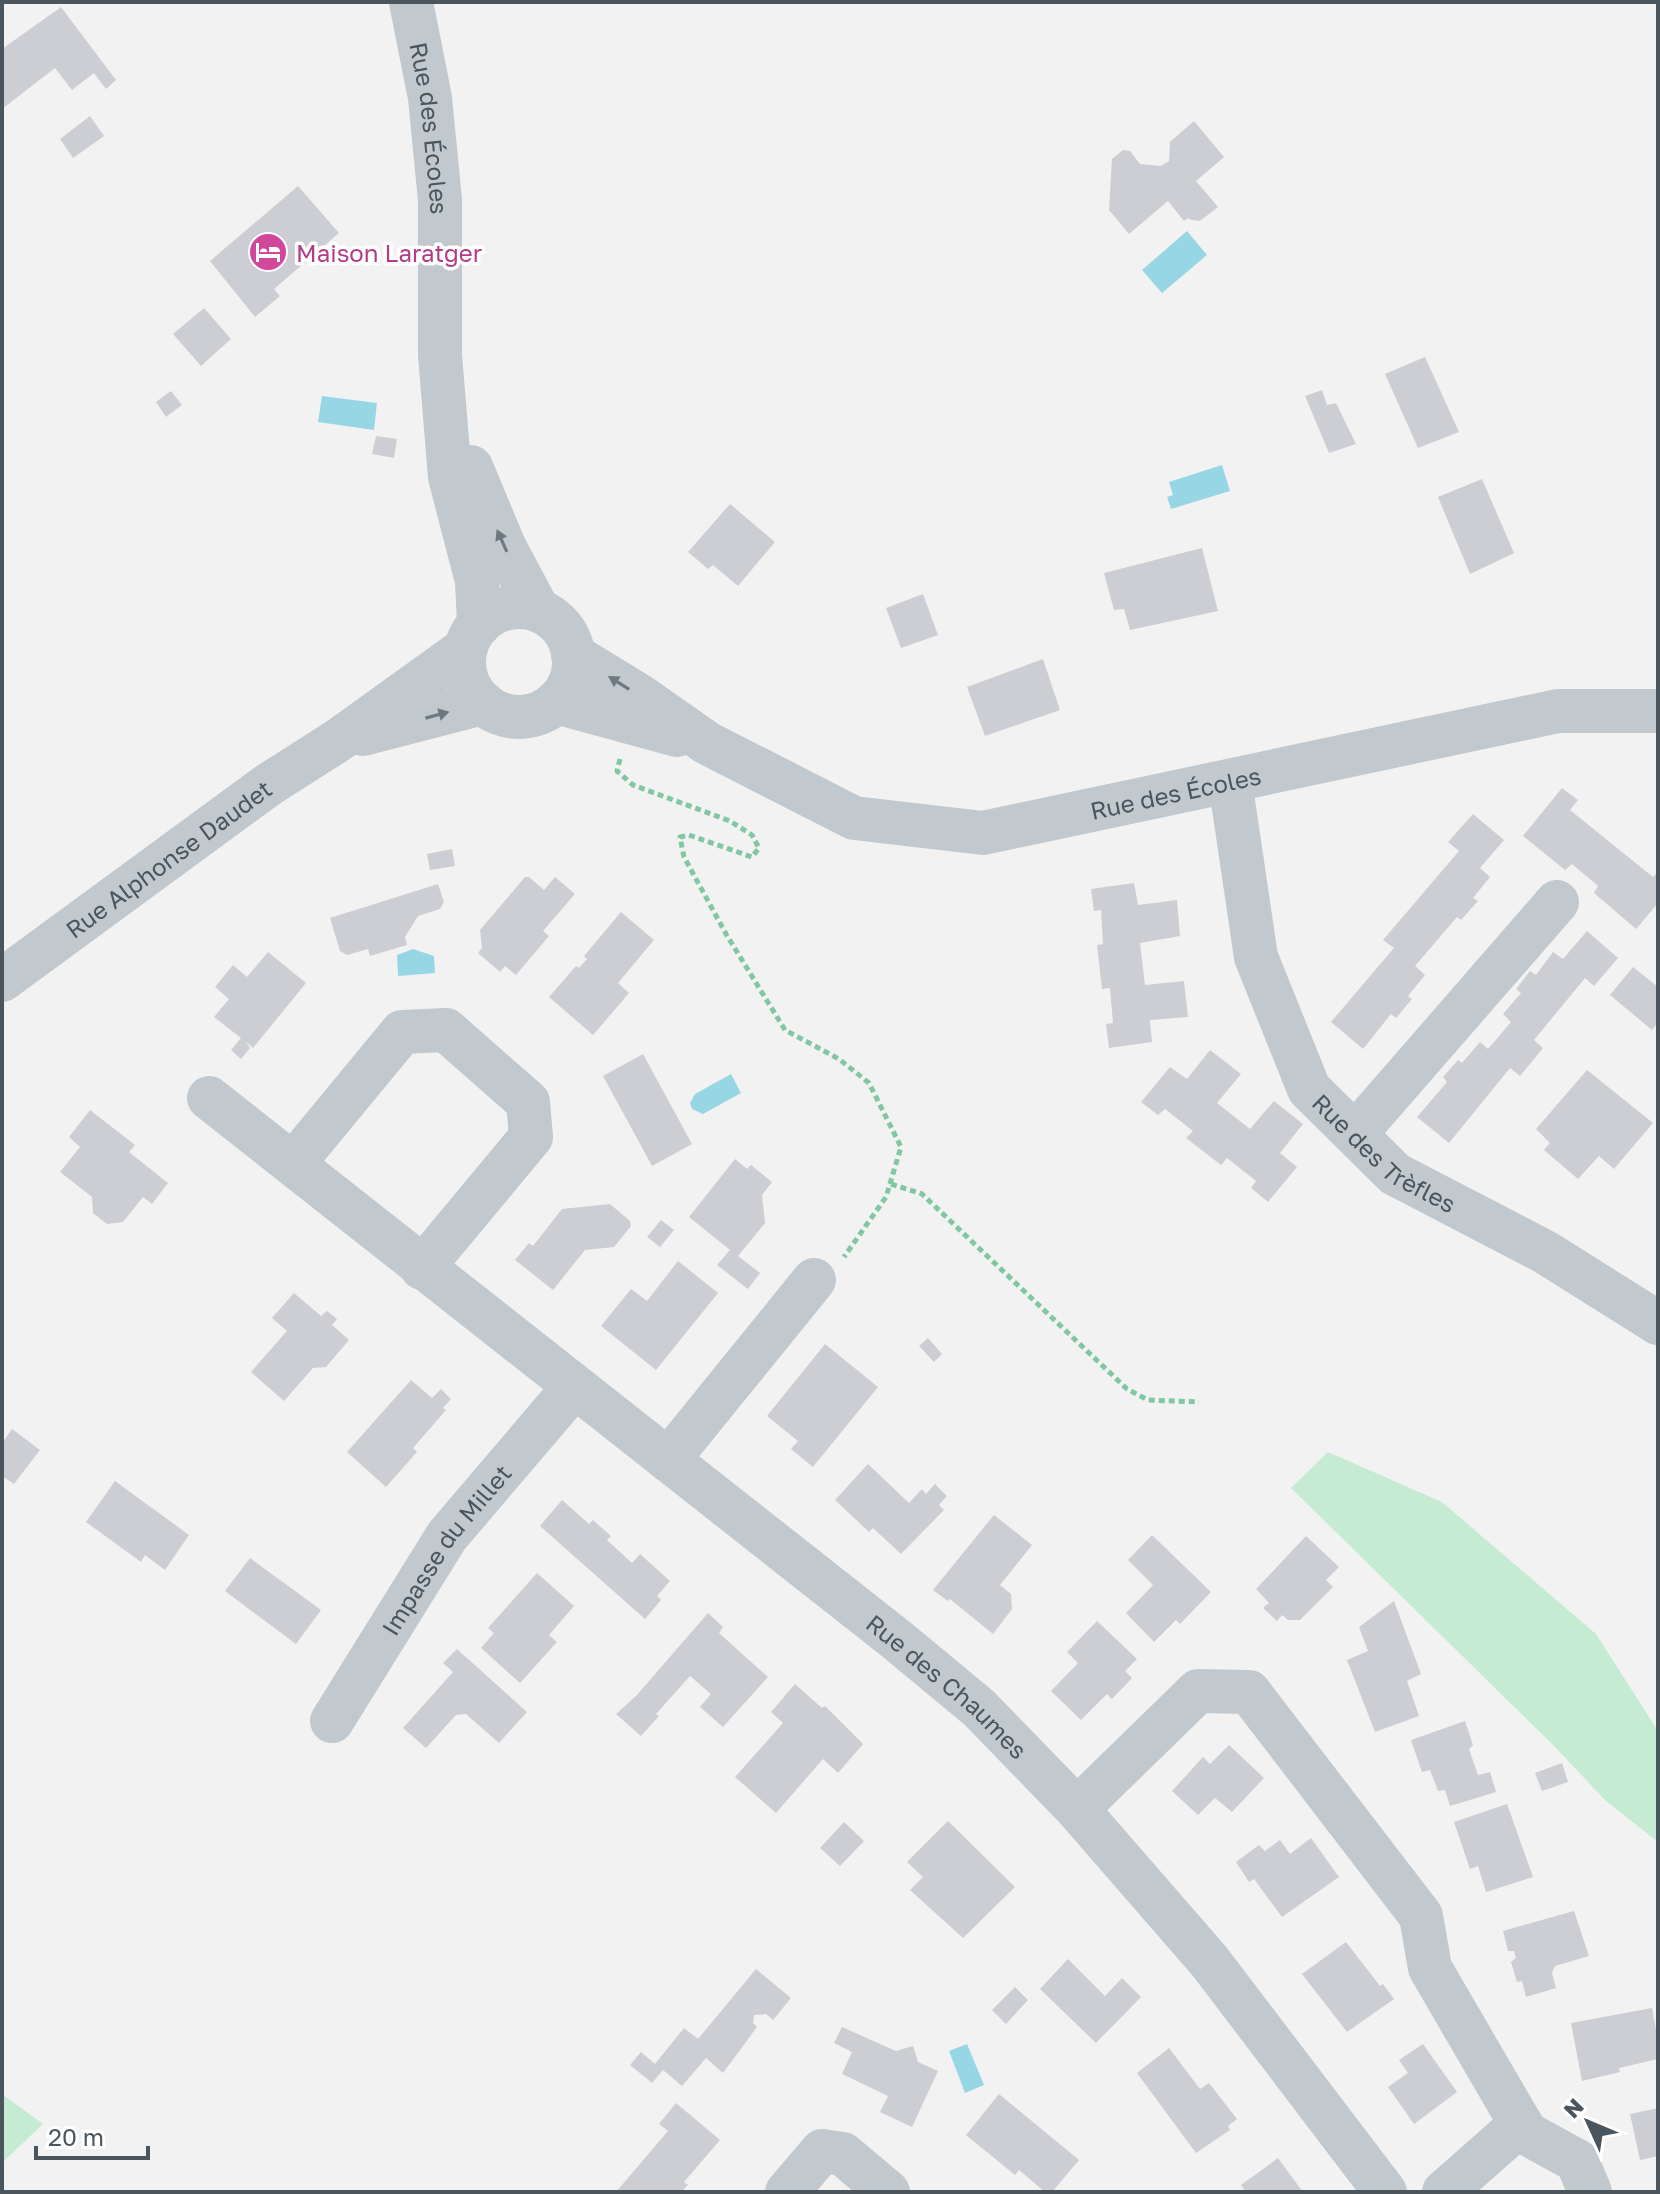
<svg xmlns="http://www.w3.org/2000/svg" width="1660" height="2194" viewBox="0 0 1660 2194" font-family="'Golos Text',sans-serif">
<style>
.green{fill:#c5ecd3}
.water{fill:#97d6e4}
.building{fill:#ccced3}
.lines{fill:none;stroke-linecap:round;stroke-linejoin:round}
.path{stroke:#80c7a2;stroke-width:5;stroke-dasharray:6 4;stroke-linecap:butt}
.minor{stroke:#c1c9ce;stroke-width:44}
.oneway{fill:#6e787f}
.labels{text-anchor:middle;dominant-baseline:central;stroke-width:7;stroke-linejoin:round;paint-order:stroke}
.street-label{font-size:24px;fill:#4b555d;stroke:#fff}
.hotel-label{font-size:24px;fill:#b23c85;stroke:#fff;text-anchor:start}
</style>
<rect width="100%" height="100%" fill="#f3f2f2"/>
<!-- green -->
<path class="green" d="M1328,1452L1442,1502L1596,1634L1658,1731V1842L1606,1801L1554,1746L1291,1488Z
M2,2094L43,2124L2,2163Z"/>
<!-- water -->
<path class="water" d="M1187,231L1207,255L1162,293L1142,270Z
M322,396L377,403L374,430L318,422Z
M1222,465L1230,491L1171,509L1167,497L1173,495L1169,482Z
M413,949L434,956L435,973L398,976L397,955Z
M731,1074L741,1093L703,1114L692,1109L690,1103L695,1094Z
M967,2044L984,2085L965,2093L949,2051Z"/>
<!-- building -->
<path class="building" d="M61,7L116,80L106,89L94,73L72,90L55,68L2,109V49Z
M90,116L104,136L73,158L60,139Z
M1194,121L1224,157L1196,181L1218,207L1200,221L1191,220L1188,218L1184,221L1168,201L1129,234L1109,210L1112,159L1123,150L1130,151L1140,164L1161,166L1169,161L1170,142Z
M298,186L339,233L274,289L280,296L255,317L210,261Z
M204,308L231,339L201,366L173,334Z
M1425,357L1459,432L1418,448L1385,374Z
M1322,390L1327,405L1336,403L1356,444L1329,453L1305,396Z
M171,391L182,405L166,417L156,402Z
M376,436L397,439L394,458L372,454Z
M1482,479L1514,553L1470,574L1438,497Z
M730,504L775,542L738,586L713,565L708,569L688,552Z
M1202,548L1218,611L1130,630L1124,609L1114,610L1104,573Z
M923,594L938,635L901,648L886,608Z
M1043,659L1060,710L985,736L967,687Z
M1562,788L1578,800L1570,810L1653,877L1658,871V903L1636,929L1594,893L1598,886L1572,864L1565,870L1523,836Z
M1473,814L1504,840L1480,868L1490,877L1473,898L1478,901L1461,920L1457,917L1415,966L1425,975L1408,996L1412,999L1396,1018L1391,1014L1363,1049L1331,1022L1394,948L1383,940L1459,851L1448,842Z
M452,849L455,866L430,870L427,854Z
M525,877H529L544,890L555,877L575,894L543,931L549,936L516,975L505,966L500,972L478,953L482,948L480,930Z
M1134,883L1138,905L1177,900L1180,936L1140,943L1145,985L1184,981L1188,1017L1150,1020L1152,1042L1109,1048L1106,1024L1113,1023L1110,988L1102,989L1097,945L1103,944L1101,910L1094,911L1091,889Z
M438,884L444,902L440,909L418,916L405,937L407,945L370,956L368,949L347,955L340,951L330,918Z
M621,912L654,940L618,983L629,993L593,1035L549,997L576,966L579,968L587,959L584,956Z
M1587,931L1618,958L1594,986L1585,978L1534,1040L1543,1048L1520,1076L1510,1068L1449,1143L1417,1117L1447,1082L1443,1077L1458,1060L1462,1063L1480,1042L1488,1049L1511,1022L1503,1014L1521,993L1516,989L1530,971L1536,975L1553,952L1563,959Z
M268,952L306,983L253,1048L245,1041L250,1048L241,1059L231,1050L241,1038L214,1017L229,999L215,987L233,965L247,977Z
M1633,967L1658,987V1022L1652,1030L1610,995Z
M1210,1050L1241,1074L1217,1103L1250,1129L1274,1101L1303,1124L1280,1153L1297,1167L1268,1202L1251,1188L1256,1181L1227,1158L1221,1165L1186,1138L1193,1131L1165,1109L1158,1115L1141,1102L1170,1067L1187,1079Z
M643,1054L692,1144L652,1166L603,1076Z
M1587,1070L1653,1123L1614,1169L1599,1156L1578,1179L1544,1150L1550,1143L1536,1129Z
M90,1110L135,1145L129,1152L168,1183L152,1204L143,1197L123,1222L107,1224L93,1213L92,1197L60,1172L80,1147L69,1137Z
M735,1159L747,1169L751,1165L772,1182L762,1195L765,1223L738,1256L760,1273L748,1289L717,1265L730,1250L689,1217Z
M610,1204L630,1221L631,1226L614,1247L585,1250L553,1290L515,1260L529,1243L533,1246L562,1209Z
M661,1220L674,1230L660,1247L647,1237Z
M678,1261L718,1293L656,1370L601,1326L631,1289L647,1301Z
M294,1293L321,1316L327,1311L337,1319L332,1325L349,1340L326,1367L313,1368L284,1401L251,1372L287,1331L272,1318Z
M928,1338L942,1354L934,1362L919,1346Z
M825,1344L878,1387L813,1467L791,1449L798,1441L767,1416Z
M411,1380L432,1398L441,1389L451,1399L443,1408L446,1410L413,1448L417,1452L386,1487L347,1452Z
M12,1429L40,1450L14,1484L2,1476V1443Z
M868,1464L909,1503L922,1489L926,1494L935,1484L947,1496L939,1505L944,1510L901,1554L873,1528L869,1532L835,1500Z
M115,1481L189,1535L165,1570L145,1555L141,1562L86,1522Z
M562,1500L589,1524L593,1520L611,1536L607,1540L632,1563L640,1554L670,1581L657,1596L661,1600L645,1619L540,1526Z
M994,1515L1032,1545L1000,1585L1011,1594L1012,1609L993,1634L950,1599L948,1601L933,1590Z
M1152,1535L1211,1592L1180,1624L1176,1620L1154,1642L1126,1613L1153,1585L1128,1560Z
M1306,1536L1339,1567L1326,1580L1333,1587L1300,1620H1288L1282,1615L1277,1621L1263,1608L1269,1603L1256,1589Z
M250,1558L321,1610L296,1644L225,1591Z
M537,1573L574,1606L549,1635L557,1642L520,1683L481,1648L494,1633L488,1628Z
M1394,1601L1421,1674L1407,1681L1419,1716L1375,1732L1347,1660L1368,1651L1359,1627Z
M708,1613L723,1627L719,1633L768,1677L723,1727L700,1707L711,1694L690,1676L656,1714L659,1716L641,1736L616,1714L636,1696Z
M1097,1621L1137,1659L1125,1671L1132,1678L1112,1699L1107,1694L1081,1720L1051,1691L1078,1663L1067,1652Z
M457,1649L527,1712L499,1743L466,1714L456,1715L426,1748L403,1728L453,1672L443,1663Z
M795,1684L822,1708L825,1706L863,1744L838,1773L823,1759L776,1813L735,1777L783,1723L771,1712Z
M1465,1721L1473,1745L1469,1749L1478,1775L1490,1772L1496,1792L1450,1806L1445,1790L1438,1791L1430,1770L1422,1772L1411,1740Z
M1229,1745L1264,1778L1232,1812L1215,1798L1198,1815L1172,1791L1203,1757L1210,1764Z
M1562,1763L1568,1782L1542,1791L1535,1773Z
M1507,1804L1533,1877L1486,1892L1478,1866L1470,1869L1454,1822Z
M948,1821L1015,1887L963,1938L910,1890L923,1877L907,1862Z
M844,1822L864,1841L840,1866L820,1848Z
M1311,1838L1339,1877L1282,1917L1254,1879L1249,1882L1236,1862L1259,1845L1265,1851L1280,1840L1290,1854Z
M1574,1911L1589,1956L1555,1966L1552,1973L1556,1988L1526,1997L1522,1981L1517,1982L1511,1962L1516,1958L1514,1951H1508L1503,1931Z
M1346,1942L1380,1986L1383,1984L1394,1999L1347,2032L1302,1974Z
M1068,1959L1105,1996L1122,1978L1141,1997L1096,2043L1040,1989Z
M756,1969L791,1998L773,2020L766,2014L754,2015L753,2023L757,2027L723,2073L706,2058L682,2086L663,2070L652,2083L630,2065L641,2052L655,2064L684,2028L698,2039Z
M1015,1987L1028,2000L1006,2024L992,2010Z
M1652,2008L1658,2040V2059L1619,2068L1620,2072L1582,2081L1571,2023Z
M842,2027L896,2051L913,2046L918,2062L938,2071L912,2127L880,2112L888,2096L842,2074L852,2052L834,2043Z
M1423,2044L1457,2092L1414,2124L1388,2087L1408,2073L1399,2060Z
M1169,2048L1200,2089L1209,2083L1237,2119L1228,2126L1230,2130L1196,2153L1137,2073Z
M999,2094L1079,2160L1052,2192H1045L1019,2170L1015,2175L966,2135Z
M676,2103L720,2140L684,2182L688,2185L681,2192H616L668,2131L659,2124Z
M1658,2108V2156L1640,2160L1630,2114Z
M1278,2158L1303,2192H1246L1241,2185Z"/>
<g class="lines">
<!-- path -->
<path class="path" d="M620,759L617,771L633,785L730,821L752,835L759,848L752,857L689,835L680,837L684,857L726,934L785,1030L839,1059L869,1083L901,1147L886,1197L844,1257
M891,1184L922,1194L1127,1389L1148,1400L1199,1402"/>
<!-- minor -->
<g class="minor">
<path id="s1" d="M411,2L430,98L440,200V355L450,477L477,581L479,625"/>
<path d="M471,467L504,546L538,610"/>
<circle cx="519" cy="662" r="55"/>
<path id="s2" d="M573,655L640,696L707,743L854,818L983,833L1558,711H1658"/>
<path d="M556,702L677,735"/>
<path d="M363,734L483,703"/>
<path id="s3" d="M1230,781L1256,957L1309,1089L1395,1174L1545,1252L1658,1323"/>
<path id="s4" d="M2,980L268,785L337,741L465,649"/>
<path id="s5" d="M209,1098L897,1640L979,1708L1077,1809L1210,1962L1385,2192"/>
<path d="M1355,1134L1557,902"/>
<path d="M293,1164L402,1032L446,1030L528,1102L531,1137L422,1268"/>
<path d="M668,1460L814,1280"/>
<path id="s6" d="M332,1721L447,1536L574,1387"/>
<path d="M1077,1809L1198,1691L1249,1692L1421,1916L1430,1968L1526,2133L1577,2161L1590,2192"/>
<path d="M787,2192L822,2151L843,2154L888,2192"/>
<path d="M1444,2192L1521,2124"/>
</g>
</g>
<!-- one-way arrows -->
<defs><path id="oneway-solid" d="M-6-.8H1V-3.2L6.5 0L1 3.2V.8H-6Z" transform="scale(2)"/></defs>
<g class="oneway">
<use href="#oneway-solid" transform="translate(502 541) rotate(-114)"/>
<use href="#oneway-solid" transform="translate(619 683) rotate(-148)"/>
<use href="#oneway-solid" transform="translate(437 715) rotate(-15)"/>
</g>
<!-- icons -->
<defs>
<g id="hotel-disc" transform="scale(2)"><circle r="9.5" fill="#d1479c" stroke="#fff"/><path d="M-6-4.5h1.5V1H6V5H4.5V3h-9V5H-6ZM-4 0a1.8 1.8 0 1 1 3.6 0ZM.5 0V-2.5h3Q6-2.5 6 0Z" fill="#fff"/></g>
</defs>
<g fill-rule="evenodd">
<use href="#hotel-disc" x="268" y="252"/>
</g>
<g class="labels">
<!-- street labels -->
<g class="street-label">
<text stroke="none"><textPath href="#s1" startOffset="128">Rue des Écoles</textPath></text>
<text stroke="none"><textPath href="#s2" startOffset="652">Rue des Écoles</textPath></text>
<text stroke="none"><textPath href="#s4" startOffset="206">Rue Alphonse Daudet</textPath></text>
<text stroke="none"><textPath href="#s3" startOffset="420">Rue des Trèfles</textPath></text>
<text stroke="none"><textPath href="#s6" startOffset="206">Impasse du Millet</textPath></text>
<text stroke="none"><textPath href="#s5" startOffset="944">Rue des Chaumes</textPath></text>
</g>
<!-- hotel labels -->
<g class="hotel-label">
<text x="296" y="252">Maison Laratger</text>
</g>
</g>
<!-- border -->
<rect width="1660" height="2194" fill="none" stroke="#4b555d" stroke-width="8"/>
<!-- north arrow -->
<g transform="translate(1588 2122) rotate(314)" stroke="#ffffff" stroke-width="6" paint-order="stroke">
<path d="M0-6L14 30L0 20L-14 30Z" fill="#4b555d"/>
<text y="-12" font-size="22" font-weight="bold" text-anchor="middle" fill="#4b555d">N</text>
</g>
<!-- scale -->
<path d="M36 2146v12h112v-12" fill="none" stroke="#4b555d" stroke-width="4"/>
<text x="48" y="2146" font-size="24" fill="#4b555d" stroke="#ffffff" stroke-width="6" paint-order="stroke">20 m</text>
</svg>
